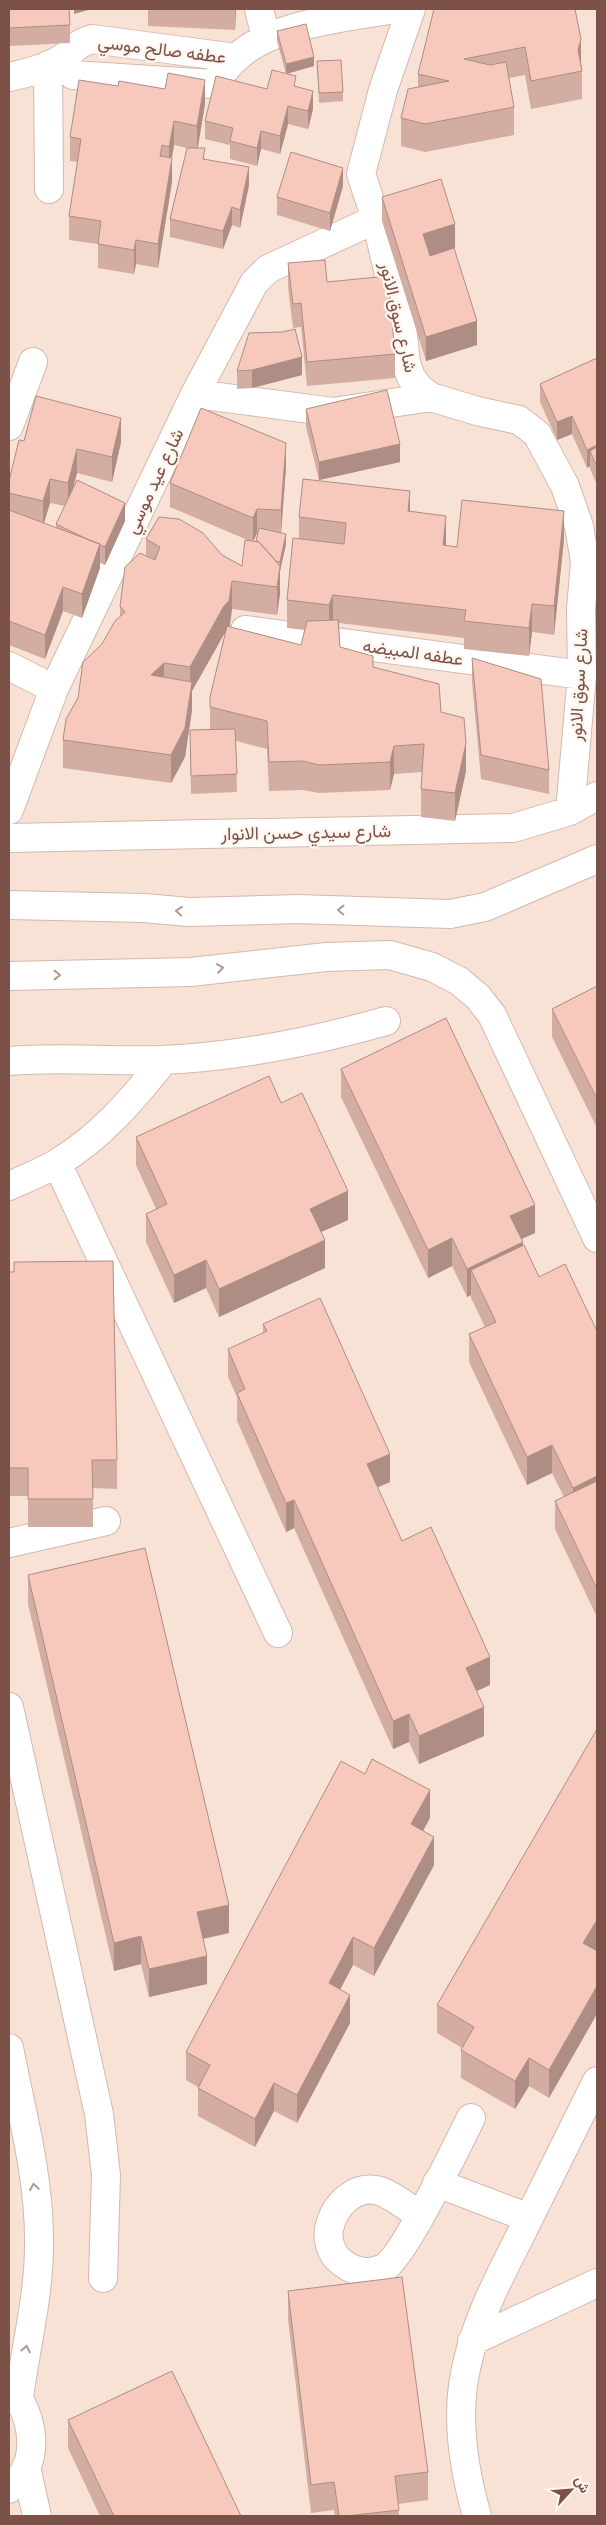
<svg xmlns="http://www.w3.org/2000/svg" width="606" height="2525" viewBox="0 0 606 2525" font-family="'IBM Plex Sans',Vazirmatn,sans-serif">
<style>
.residential{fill:#f7e2d5}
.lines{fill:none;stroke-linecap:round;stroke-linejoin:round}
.minor-casing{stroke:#d5b8ae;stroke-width:30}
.minor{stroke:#fff;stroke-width:28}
.wall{fill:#d4ada2;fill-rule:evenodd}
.shaded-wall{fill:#ad8d84}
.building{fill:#f7c9bc;stroke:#ad8d84}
.oneway{stroke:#b09791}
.labels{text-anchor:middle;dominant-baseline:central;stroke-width:4.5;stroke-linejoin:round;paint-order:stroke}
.street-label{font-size:18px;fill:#7c5148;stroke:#fff6f0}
</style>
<rect width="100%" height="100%" fill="#fff2e7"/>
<!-- residential -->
<path class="residential" d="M9,9H597V2516H9Z"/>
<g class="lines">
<!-- minor casing -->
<g class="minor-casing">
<path id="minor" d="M259,9L266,38
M411,9L383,90L361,174L376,219L403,335L406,363L411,377L419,388L431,397L477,411L519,420L537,434L565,486L579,526L585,562L581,609L582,675L570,811
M48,65L49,189
M73,75L213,84C220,76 227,66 236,58C273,23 345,18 394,9
M9,77C27,73 48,68 64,57C77,48 74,45 92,39L236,58
M195,394L333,412L431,397
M9,426L33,362
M245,630L582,675
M9,666L54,689
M9,810L54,689L195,394L254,283L268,269L376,219
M9,838L513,828L570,811L597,796
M9,905L144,908L189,912L298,909L450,914L485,907L597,859
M9,976L191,972L326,957L390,955L432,967L459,981L478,997L492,1015L597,1238
M9,1061C59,1056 110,1062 161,1060C237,1057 312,1042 386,1021
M57,1163L278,1633
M9,1186C25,1179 42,1172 57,1163C100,1138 133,1099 164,1060
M9,1543L106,1521
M9,1707L99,2114L106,2175L103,2278
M9,2048C21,2110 39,2175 39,2239C40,2292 26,2345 19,2397
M437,2183L529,2218
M419,2215C407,2207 394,2196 380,2191C355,2184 334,2205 329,2229C327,2239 331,2253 339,2260C351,2271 368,2276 384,2268C405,2255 457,2145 471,2118
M472,2341L597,2283
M9,2386C34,2413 43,2464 9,2489
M26,2467L37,2516
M477,2516C465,2474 457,2430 463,2385C471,2330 496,2283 521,2234C546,2183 572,2132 597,2081"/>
</g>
<!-- minor -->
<use href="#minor" class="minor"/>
</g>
<!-- wall -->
<path class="wall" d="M9,9L70,25V43L9,46Z
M148,9H236L235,30L148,26Z
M576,14L582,71V99L531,109L525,75L509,78L514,107V135L425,152L401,146V118L418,87V74Z
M277,31L314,66L286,74L277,41Z
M317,61L343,92V101L319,103Z
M118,86L205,104L198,148L205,159L249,185L240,228L232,225L223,249L170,237V219L187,148L174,145L172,158V182L158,268L136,264L134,274L98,268V244L69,240V216L78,162L70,161V137Z
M296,87L313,109L308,129L288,124L280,154L261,149L257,166L230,159V145L205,139V121Z
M343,186L330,231L277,215V197Z
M382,197L455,248L441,253L477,345L426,361L382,221Z
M288,263L327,282L395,354V378L307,386L301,327L293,328L288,287Z
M282,332L302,375L252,388L237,389V371Z
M597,358V485L590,469V466L587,468L572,434L557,440L540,402V384Z
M306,409L400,462L319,480L306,427Z
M24,441L121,442L112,482L77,473L73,488L125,521L105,565L100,563V568L82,618L63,611L45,659L9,645V481ZM50,503L65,506L56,524V528L44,523Z
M286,467L281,533L286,544L280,571V594L277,615L232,609L230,627L301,645L305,630L287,628V600L299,539V517L410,511L446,546L457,547L564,539L554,635L532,632L529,656L464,649V638L339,623L340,647L373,667L441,712L466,771L455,821L421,817V789L422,772L394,774L390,790L319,793L303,790L269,791L267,749L236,741L237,792L191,794L190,730L210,729V697L225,633L192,691V710L185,757L171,783L63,768V740L78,698L102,644L120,617V606L146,556V539L222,555L242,566L250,541L170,507V483ZM257,533H258L256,541H253Z
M472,658L549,770V794L481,779L472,682Z
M597,986V1128L552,1037V1009Z
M341,1069L535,1233L522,1239L523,1245L539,1277L597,1331V1617L555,1529V1501L564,1497L552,1473L527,1485L469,1362V1334L485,1327L471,1298V1295L467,1297L452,1266L428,1278L341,1097Z
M281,1103L348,1220L321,1232L325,1268L219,1317L206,1288L174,1303L146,1242V1214L156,1209L136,1165V1137Z
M9,1272L117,1460V1489L93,1488V1527H28V1496H9Z
M263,1324L390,1482L377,1487L402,1541L490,1685L476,1691L484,1736L419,1764L409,1742L393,1749L294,1528L286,1532L237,1421V1397L228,1377V1349L263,1333Z
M28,1575L229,1933L203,1939L207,1984L149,1997L141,1964L114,1971L28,1604Z
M430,1818L423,1831L434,1865L374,1976L353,1965L340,1989L350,2023L297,2123L274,2111L255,2147L198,2116V2087L186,2080V2052Z
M597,1948L596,1950L549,2098L529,2086L515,2109L461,2078V2050L462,2048L437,2033V2005Z
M288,2291L428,2472V2500L398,2504L399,2516H335L334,2510L311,2513L288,2319Z
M68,2420L241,2516H100L68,2448Z"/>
<!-- shaded-wall -->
<path class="shaded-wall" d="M74,9H92L74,14Z
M235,9H236L235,30Z
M581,39V68L578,50Z
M314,57V66L286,74V64Z
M205,80V104L197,150V126Z
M313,91V109L308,129V111Z
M288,106V124L280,154V136Z
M174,121V145L169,171V147Z
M261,131V149L257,166V148Z
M172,158V182L158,268V244Z
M249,167V185L240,228V210Z
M343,168V186L330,231V213Z
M232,207V225L223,249V231Z
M455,224V248L423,258V234Z
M136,240V264L134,274V250Z
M477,321V345L426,361V337Z
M302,357V375L252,388V370Z
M572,416V434L557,440V422Z
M121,418V442L112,482V457Z
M286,443V467L281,534V510Z
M400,444V462L319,480V462Z
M597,445V463L590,451V466L587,468V450Z
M77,449V473L68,507V483Z
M50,479V503L43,526V501Z
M410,491V519L408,511Z
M125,503V521L105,565V547Z
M257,509V533L253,542V518Z
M564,511V539L554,635V606Z
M446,516V544L443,573V545Z
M286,534V544L280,571V562Z
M100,544V568L82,618V594Z
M280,566V594L277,615V587Z
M232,581V609L229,629L224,634L192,691V710L185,757L171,783V755L190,695V667Z
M63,587V611L45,659V635Z
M333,595V623L329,633V605Z
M532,604V632L529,656V628Z
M164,663V691L151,675Z
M466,743V771L455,821V793Z
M394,746V774L390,790V762Z
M348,1191V1220L310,1237V1209Z
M535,1205V1233L510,1244V1216Z
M452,1238V1266L428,1278V1250Z
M325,1240V1268L219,1317V1289Z
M523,1242V1270H471V1295L467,1297V1269Z
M206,1260V1288L174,1303V1275Z
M552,1445V1473L527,1485V1457Z
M390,1454V1482L367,1492V1464Z
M597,1476V1504L573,1516V1488Z
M294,1500V1528L286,1532V1503Z
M490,1657V1685L466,1696V1668Z
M484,1707V1736L419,1764V1736Z
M409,1714V1742L393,1749V1721Z
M430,1790V1818L411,1853V1824Z
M434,1837V1865L374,1976V1948Z
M229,1905V1933L197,1940V1912Z
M597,1920V1948L583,1971V1943Z
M141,1936V1964L114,1971V1943Z
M353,1937V1965L329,2011V1983Z
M207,1956V1984L149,1997V1969Z
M597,1986V2014L549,2098V2070Z
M350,1995V2023L297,2123V2095Z
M529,2058V2086L515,2109V2081Z
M274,2083V2111L255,2147V2119Z"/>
<!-- building -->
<path class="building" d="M9,9H69L70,25L9,28Z
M434,9H575L581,39L578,50L582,71L531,81L525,47L464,59L490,65L506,62L514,107L425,124L401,118L408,89L449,81L418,74Z
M306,24L314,57L286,64L277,31Z
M341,60L343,92L319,93L317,61Z
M272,70L296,76L294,86L313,91L308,111L288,106L280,136L261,131L257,148L230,141L233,128L205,121L216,76L267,89Z
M168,73L205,80L197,126L174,121L169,147L162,145L160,156L172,158L158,244L136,240L134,250L98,244L101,221L69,216L81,139L70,137L79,80L118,86L119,81L165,89Z
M187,148H205L203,159L249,167L240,210L232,207L223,231L170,219Z
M291,152L343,168L330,213L277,197Z
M441,179L455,224L423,234L430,256L454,248L477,321L426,337L382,197Z
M325,260L327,282L388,276L395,354L307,362L301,303L293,304L288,263Z
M295,329L302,357L252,370L237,371L249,333L282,332Z
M597,358V445L587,450L572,416L557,422L540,384Z
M387,390L400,444L319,462L306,409Z
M36,396L121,418L112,457L77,449L68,483L50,479L43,501L9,493V481L19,440L24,441Z
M201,408L286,443L281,510L257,509L253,518L170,483Z
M597,447V467L590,451Z
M303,479L410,491L408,511L446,516L443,545L457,547L462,500L564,511L554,606L532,604L529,628L464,621L466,610L333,595L329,605L287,600L293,538L344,544L346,523L299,517Z
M77,480L125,503L105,547L100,545V544L91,541L56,524Z
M9,510L100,544L82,594L63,587L45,635L9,621Z
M159,517L179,519L203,533L222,555L242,566L245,540L259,542L280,566L277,587L232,581L229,601L224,606L190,667L164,663L151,675L192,682L185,728L171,755L63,740L66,719L78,698L83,662L102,644L115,621L125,612L120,606L125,567L140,553L155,560L160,547L146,539Z
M259,528L286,534L280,562L276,561L259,542L256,541Z
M338,620L340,647L373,656V667L439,684L441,712L464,718L466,743L455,793L421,789L424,744L394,746L390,762L319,765L303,761L269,762L267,721L210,707V697L227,626L301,645L307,621Z
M472,658L541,679L549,770L481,755Z
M235,729L237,774L191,776L190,730Z
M597,986V1099L552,1009Z
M446,1018L535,1205L510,1216L523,1242L467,1269L452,1238L428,1250L341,1069Z
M269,1076L281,1103L302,1093L348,1191L310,1209L325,1240L219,1289L206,1260L174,1275L146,1214L167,1204L136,1137Z
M524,1245L539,1277L565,1264L597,1331V1476L573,1488L552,1445L527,1457L469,1334L496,1322L471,1270Z
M113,1261L117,1460H92L93,1499H28V1468H9V1272H14V1262Z
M320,1298L390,1454L367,1464L402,1541L431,1527L490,1657L466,1668L484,1707L419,1736L409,1714L393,1721L294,1500L286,1503L237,1393L245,1389L228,1349L267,1331L263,1324Z
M597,1481V1589L555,1501Z
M145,1548L229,1905L197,1912L207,1956L149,1969L141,1936L114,1943L28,1575Z
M597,1729V1920L583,1943L597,1951V1986L549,2070L529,2058L515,2081L461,2050L474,2027L437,2005Z
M372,1759L430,1790L411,1824L434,1837L374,1948L353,1937L329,1983L350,1995L297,2095L274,2083L255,2119L198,2088L210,2065L186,2052L341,1761L365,1774Z
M402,2277L428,2472L395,2476L399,2510L347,2516H339L334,2482L311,2485L288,2291Z
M172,2371L241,2516H114L68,2420Z"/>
<!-- one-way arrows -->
<defs><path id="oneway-chevron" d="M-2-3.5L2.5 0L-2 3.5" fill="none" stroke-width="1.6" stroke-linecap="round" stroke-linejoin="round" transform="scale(1.25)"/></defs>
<g class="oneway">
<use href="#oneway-chevron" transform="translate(341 910) rotate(-179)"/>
<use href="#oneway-chevron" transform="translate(179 911) rotate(-175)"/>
<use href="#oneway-chevron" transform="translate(220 968) rotate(-8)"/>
<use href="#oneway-chevron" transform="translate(57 975)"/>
<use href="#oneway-chevron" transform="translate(34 2187) rotate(-98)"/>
<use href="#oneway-chevron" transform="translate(26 2349) rotate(-79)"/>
</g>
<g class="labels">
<!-- street labels -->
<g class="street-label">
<text transform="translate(162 49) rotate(7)">عطفه صالح موسي</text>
<text transform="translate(399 317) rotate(77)">شارع سوق الانور</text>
<text transform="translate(154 481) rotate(-65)">شارع عيد موسي</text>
<text transform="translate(413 652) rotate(8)">عطفه المبيضه</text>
<text transform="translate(578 685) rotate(-87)">شارع سوق الانور</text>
<text transform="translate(306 832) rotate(-1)">شارع سيدي حسن الانوار</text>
</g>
</g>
<!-- border -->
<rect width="606" height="2525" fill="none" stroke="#7c5148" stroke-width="20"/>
<!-- north arrow -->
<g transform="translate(571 2490) rotate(64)" stroke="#fff6f0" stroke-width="4" paint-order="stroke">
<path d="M0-4L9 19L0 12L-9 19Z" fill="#7c5148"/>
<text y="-8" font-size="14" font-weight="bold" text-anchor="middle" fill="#7c5148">ش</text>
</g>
</svg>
